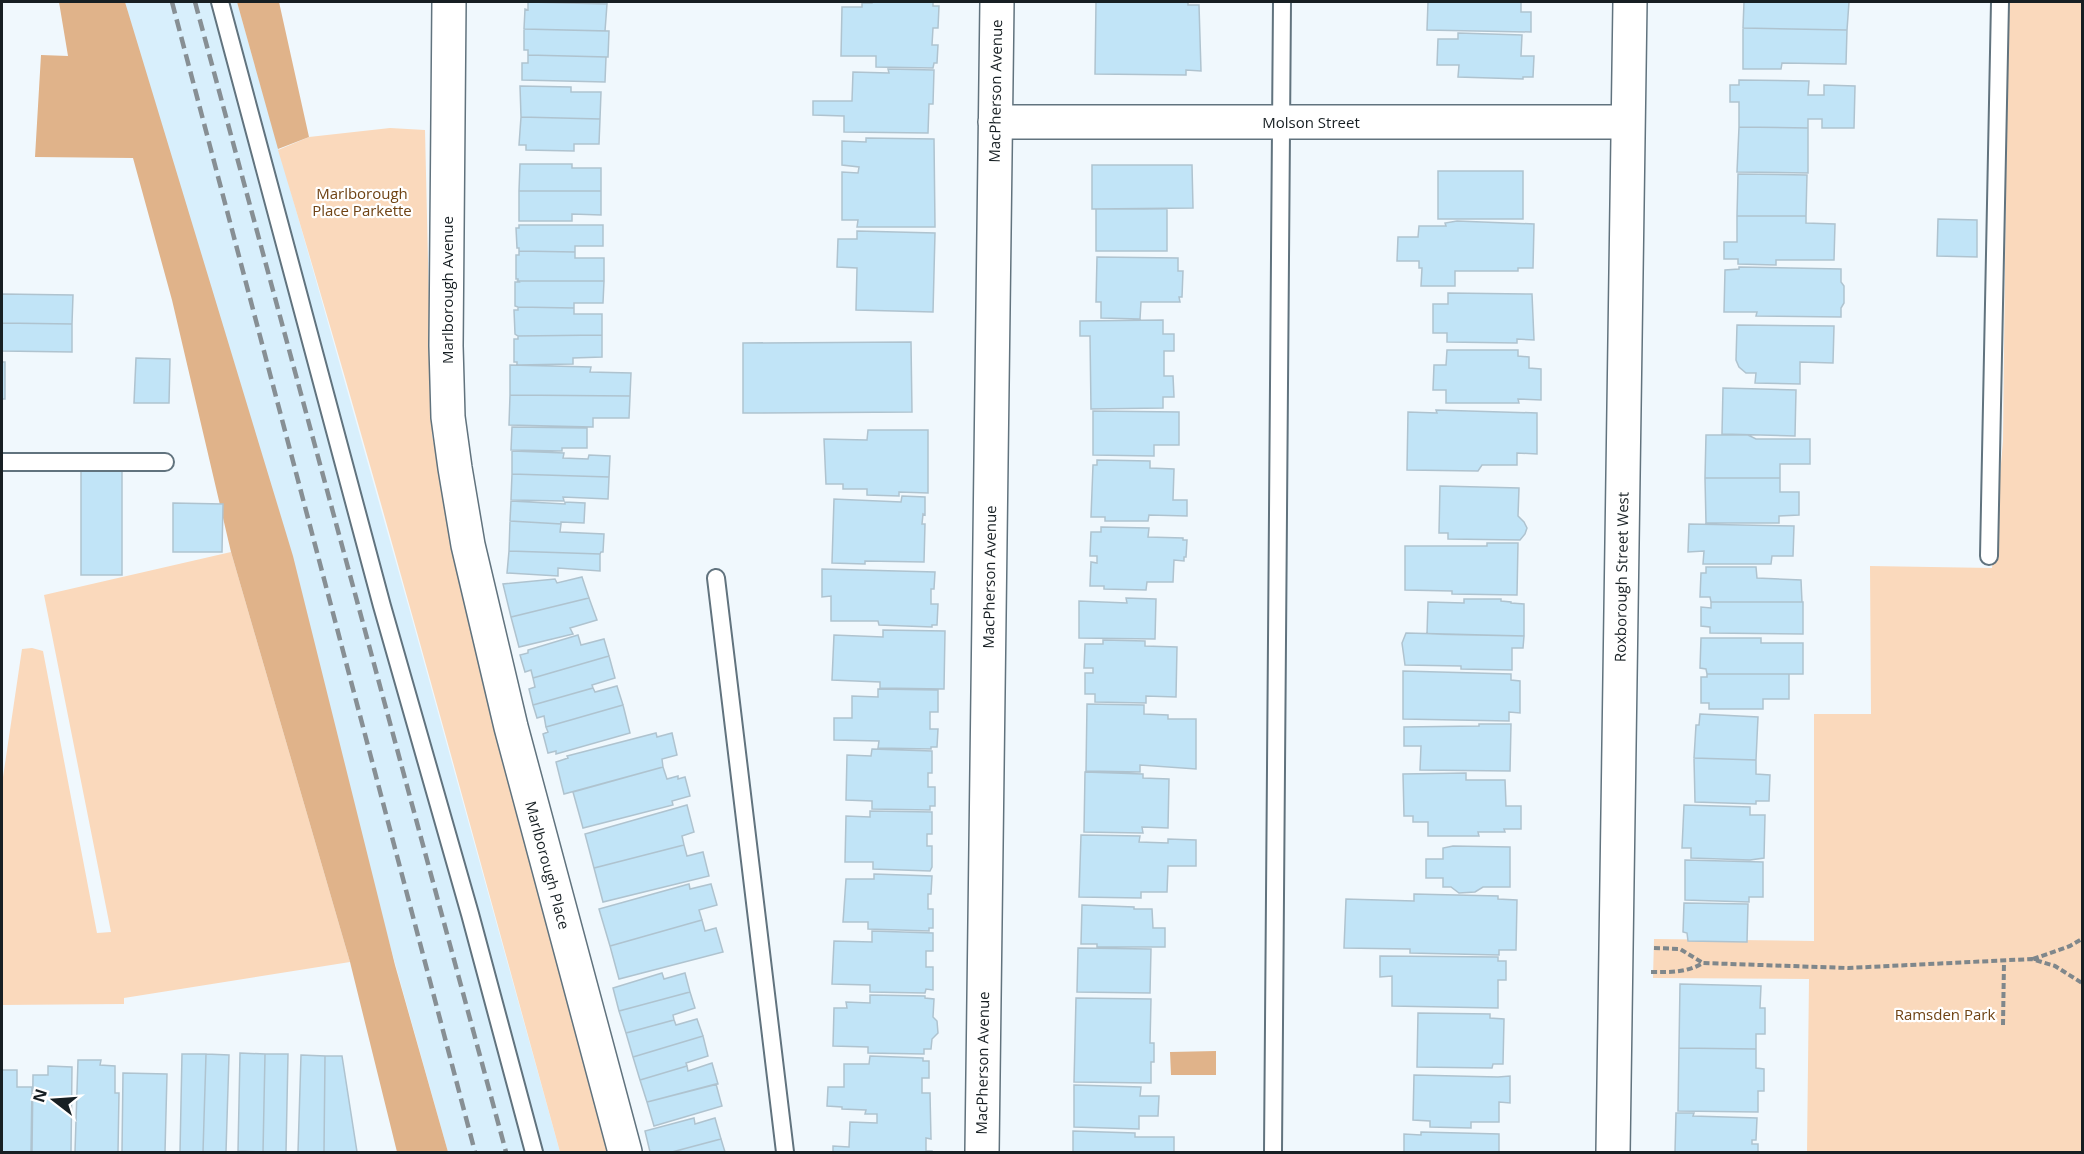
<svg xmlns="http://www.w3.org/2000/svg" width="2084" height="1154" viewBox="0 0 2084 1154" font-family="'Open Sans',sans-serif">
<style>
.built{fill:#d8effc}
.green{fill:#fad9bc}
.forest{fill:#e0b38a}
.building{fill:#c1e4f7;stroke:#afc3cf;stroke-width:1.5}
.lines{fill:none;stroke-linecap:round;stroke-linejoin:round}
.service-casing{stroke:#61737e;stroke-width:20}
.minor-casing{stroke:#61737e;stroke-width:36}
.path{stroke:#7f878b;stroke-width:4;stroke-dasharray:6 3;stroke-linecap:butt}
.service{stroke:#fff;stroke-width:16}
.minor{stroke:#fff;stroke-width:33}
.rail{stroke:#878f94;stroke-width:4.5;stroke-dasharray:12 6;stroke-linecap:butt}
.labels{text-anchor:middle;dominant-baseline:central;stroke-width:4.5;stroke-linejoin:round;paint-order:stroke}
.street-label{font-size:15px;fill:#171f23;stroke:#fff}
.park-label{font-size:15px;fill:#6f4314;stroke:#fff}
</style>
<rect width="100%" height="100%" fill="#f0f8fd"/>
<!-- built -->
<path class="built" d="M125,2H237L411,615L560,1152H448Z"/>
<!-- green -->
<path class="green" d="M2008,2H2082V1152H1807L1809,979L1653,978L1654,939L1814,941V714H1871L1870,566L1992,568L2003,441Z
M390,128L425,130L432,435L444,491L612,1152H560C468,818 378,482 278,150L309,137Z
M231,552L350,962L124,998V1004L2,1005V784L22,649L32,648L43,651L97,933L111,932L44,595Z"/>
<!-- forest -->
<path class="forest" d="M59,2H125L293,556L395,965L448,1152H397L350,962L231,552L172,300L133,158L35,157L41,55L68,56Z
M237,2H279L309,137L278,149Z
M1216,1051V1075H1171L1170,1052Z"/>
<!-- building -->
<path class="building" d="M528,2H607V4Z
M528,2L607,4L605,31L524,29L525,9L528,10Z
M872,2H933V6H939L938,28H933L932,45H938L937,63H934L933,68L876,67V56H841L842,7H862V3H872Z
M1096,2H1188V5H1199L1201,71L1186,70V75L1095,74Z
M1428,2H1521V12H1531V32L1427,30Z
M1744,2H1849L1847,30L1743,28Z
M1743,28L1847,30L1846,64L1782,63L1781,69H1743Z
M524,29L609,31L608,57L528,55V50H524Z
M1458,33L1522,35L1521,56H1534L1533,77H1523V79L1458,77L1459,65H1437L1438,39H1458Z
M528,55L606,57L605,82L522,80V63H528Z
M888,69L934,70L933,104H929L928,133L844,132V116L813,115V101H852L853,72L889,73Z
M1739,80L1809,81L1808,95H1824V85L1855,86L1854,128H1822V119H1808V128L1739,127V102H1730V85H1739Z
M520,86L571,87V92H601L600,119L521,117Z
M521,117L600,119L599,144H574V151L526,150V145H519Z
M1739,127L1808,128V173L1737,172Z
M866,138L934,139L935,227H857L858,220H842V172L858,173L859,167L842,165V141L866,142Z
M520,164H572V168H601V191H519Z
M1092,165H1192L1193,208L1092,209Z
M1438,171H1523V219H1438Z
M1738,174L1807,175L1806,216H1737Z
M519,191H601V215L572,214V221H519Z
M1096,209H1167V251H1096Z
M1737,216H1806V223L1835,224L1834,260H1776V265L1738,264V259H1724V242H1737Z
M1938,219L1977,220V257L1937,256Z
M1457,221L1534,224L1533,268H1518V271H1455V286H1421L1422,268H1419V261H1397L1398,237H1418L1419,226H1446L1445,223Z
M519,225H603V246H575V252L519,251V248H517L516,228H519Z
M857,231L935,233L933,312L856,310L857,268L837,267L838,239H857Z
M519,251L575,252V258H604V281H518V279H516V255H519Z
M1097,257L1178,258V271H1183L1182,297H1179L1180,302H1141L1140,319L1101,318V302H1096Z
M1739,267L1841,269V282L1844,286V303L1841,308V317L1756,316L1757,312H1724L1725,270L1739,269Z
M518,281H604L603,303H574V308L518,307L515,306V282H519Z
M1448,293L1532,294L1534,340L1517,339V343L1447,342V333H1433V304H1448Z
M2,294L73,295L72,324L2,323Z
M518,307L574,308V314H602V335L518,336L515,334L514,310H518Z
M1163,320V334H1174V351H1164V376H1173L1174,397H1163V408L1091,409L1090,336H1080V321Z
M2,323L72,324V352L2,351Z
M1737,325L1834,326L1833,363L1800,362V384L1755,383L1756,373H1746L1739,367L1736,360Z
M602,335V357L573,358V364L517,365V362H514V339H518V336Z
M911,342L912,412L743,413V343Z
M1447,350H1518V356L1529,357V368L1541,369V400L1518,399L1519,403H1446V390H1433L1434,365H1446Z
M136,358L170,359L169,403H134Z
M2,362H5V399H2Z
M510,365L591,367L590,372L631,373L630,396L510,395Z
M1723,388L1796,390L1795,436L1722,434Z
M510,395L630,396L629,418H593V427L509,425Z
M1436,410L1537,413V454L1517,453V465H1482L1478,471L1407,470L1408,412L1437,413Z
M1093,411L1179,412V445H1154V456L1093,455Z
M512,427L587,428V448H562V451L511,450Z
M868,430H928V493L899,492V496L867,495V489H843V484H826L824,439L867,440Z
M1706,435H1748L1756,439H1810V464H1780V478H1705Z
M512,451L564,453L563,458L588,459L589,455L610,456L609,477L512,474Z
M1097,460L1150,461V468L1174,469L1173,500H1187V516L1149,515L1148,521H1105V517H1091L1093,465H1097Z
M81,471H122V575H81Z
M512,474L609,477L608,499L563,497L564,501L511,500Z
M1705,478H1780V492H1799V515L1779,516V523H1706Z
M1440,486L1519,488L1518,516L1524,522L1527,528L1525,534L1520,540L1448,539V533H1439Z
M902,496L925,497V515L923,514L922,524H925L924,562L865,561V564L832,563L834,499L901,502Z
M511,501L565,504V502L585,503L584,523L561,522V524L510,521Z
M173,503L223,504L222,552H173Z
M510,521L561,524L560,532L604,534L603,552H601L600,554L509,551Z
M1689,524L1794,526L1793,556H1772L1771,564H1703L1704,551L1688,552Z
M1101,527L1149,528L1148,537L1183,538V540H1187L1186,557H1184V561L1174,560L1173,582H1147L1146,590L1104,589V586H1090L1091,562L1097,563V556H1090L1091,532H1101Z
M1487,543H1518L1517,595L1452,594V591L1405,590V546H1487Z
M509,551L600,554V571L558,568V576L507,573Z
M1706,567H1756L1757,578L1801,580L1802,602H1711L1710,597H1700L1701,573H1706Z
M822,569L935,572L934,589H931V604H938L937,625H932V627L879,625L878,621H831V596L822,597Z
M582,577L589,598L511,617L503,584L555,579L557,583Z
M589,598L597,620L570,628L573,634L519,647L511,617Z
M1126,598L1156,599L1155,639L1079,638V601L1127,603Z
M1464,599H1501V601L1511,602V603L1524,604V636L1427,634L1428,602L1464,603Z
M1711,602H1803V634L1710,633V627L1701,626V607L1711,608Z
M883,630L945,631L944,689L880,688V682L832,680L834,635L883,637Z
M1406,633L1524,636L1523,648H1512V670L1461,669V666L1405,665L1402,643Z
M578,635L581,645L604,639L609,656L533,678L531,670L525,672L520,655L528,653V650Z
M1701,638H1761V643H1803V674H1707L1706,669L1700,668Z
M1103,640L1145,641V646L1177,647L1176,697L1146,696V703L1095,702V694H1085V673H1093V668H1084L1085,644H1103Z
M609,656L615,678L592,685L593,688L533,705L529,689L535,687L533,678Z
M1403,671L1511,674V680L1520,681V713L1509,712V721L1403,719Z
M1707,674H1789V699H1763V709H1709V703H1701V677H1707Z
M617,686L623,705L546,727L544,716L537,718L533,705L593,688L595,692Z
M878,689L938,690V712H930V729H938L937,747H931V749L878,748L879,741L834,740V718H852V696L878,697Z
M1087,704L1144,705V714L1168,715V719H1196V769L1140,765V772L1086,771Z
M623,705L630,733L556,754V751L548,753L543,734L548,732L546,727Z
M1700,714L1758,717L1756,760L1694,758L1696,725H1699Z
M1479,724H1511L1510,771L1420,770L1421,746H1404V727L1479,726Z
M656,733L657,737L672,733L677,755L662,759L663,767L564,794L556,762L568,758L567,756Z
M872,749L932,751V773H928V787H935V806H930V810L872,809V801L846,800L847,755L871,756Z
M1694,758L1756,760V774L1770,775L1769,801H1756V804L1695,802Z
M663,767L667,779L678,776V779L685,777L690,796L672,801L673,805L583,828L573,792Z
M1085,772L1143,774V778L1169,779L1168,828L1142,827L1143,833L1084,832Z
M1466,773V780H1505L1506,806H1521V829H1504L1505,832H1478L1479,836H1428V822H1413V816H1404L1403,774Z
M687,805L694,832L682,836L684,845L594,868L585,834Z
M1684,805L1750,807V815H1765L1764,858L1750,860L1691,858V848H1682Z
M870,811L932,812V834H927V846H932V867L930,871L873,869V862H845L846,816L870,817Z
M1081,835L1140,836L1139,842L1168,843V839L1196,840V866H1168L1167,892H1141V898L1079,897Z
M684,845L687,856L703,852L709,876L603,902L594,868Z
M1453,846L1510,847V887H1483L1475,892L1459,893L1451,887H1443V878H1426V859H1443V848Z
M1685,860L1763,862V897H1749V902L1685,900Z
M874,874L932,876L931,894H928V909H933V928H929V931L868,929V922H843L846,879H874Z
M689,884L690,889L711,884L717,905L699,910L702,920L610,946L599,909Z
M1414,894L1498,896V899L1517,900L1516,950H1499V955L1410,953V949L1344,948L1346,899L1414,901Z
M1684,903L1748,904L1747,942L1688,941L1687,933L1683,932Z
M1082,905L1134,907V909H1152L1153,928H1165V947H1097V944H1081Z
M702,920L705,931L716,928L723,952L619,979L610,946Z
M872,931L933,933V951H926V967H933V990L926,989L925,993L870,992V985L832,984L834,941L872,942Z
M1078,948L1151,949L1150,993L1077,992Z
M1380,956L1498,957V961H1506V980H1498V1008L1392,1006V976L1380,977Z
M662,973L664,979L685,973L690,992L619,1011L613,988Z
M1680,984L1761,986L1760,1008H1765V1034H1756V1049L1679,1048Z
M690,992L695,1008L673,1015L674,1020L626,1033L619,1011Z
M870,995L925,996V998L934,999L933,1017L937,1021L938,1033L932,1039L931,1049H924V1054L868,1053V1047L833,1046L834,1008H847L846,1002L870,1003Z
M1076,998L1151,999L1150,1043H1154V1062H1151V1083L1074,1082Z
M1418,1013L1490,1014V1018L1504,1019L1503,1064H1493L1492,1068L1417,1067Z
M697,1019L703,1036L633,1057L626,1033L674,1020L676,1025Z
M703,1036L708,1056L686,1063L687,1066L640,1080L633,1057Z
M1679,1048L1756,1049V1068L1764,1069V1091H1758V1112L1678,1111Z
M240,1053L265,1054L263,1152L238,1151Z
M182,1054H206L203,1152H180Z
M206,1054L229,1055L226,1152H203Z
M265,1054H288L286,1152H263Z
M301,1055L325,1056L324,1152H298Z
M325,1056H342L357,1152H324Z
M870,1056L923,1058V1061H929V1078H922V1093H930L931,1139L926,1138V1151H932V1152H833V1146L849,1147L850,1122L877,1123V1114H865L866,1110L842,1109V1107L827,1106L828,1087H844V1064H869Z
M78,1060H101L100,1065L115,1066V1093H119L118,1152H75Z
M712,1063L718,1084L647,1102L640,1080L687,1066L688,1071Z
M48,1066L72,1067L71,1152H32L33,1075H48Z
M2,1070H17V1087H32L31,1152H2Z
M123,1073L167,1074L165,1152H122Z
M1414,1075L1498,1077L1510,1076V1103L1499,1102V1122H1471V1128L1430,1127V1121L1413,1120Z
M716,1084L722,1106L654,1126L647,1102Z
M1074,1085L1141,1087L1140,1096H1159L1158,1116H1139V1129L1074,1127Z
M1676,1113H1694L1693,1116L1757,1118L1756,1140H1752V1144H1758V1152H1675Z
M694,1118L695,1124L715,1118L721,1139L672,1152H650L645,1131Z
M1073,1131L1135,1133V1137H1174V1152H1073Z
M1421,1132L1499,1134V1152H1404V1134L1421,1135Z
M721,1139L725,1152H672Z"/>
<g class="lines">
<!-- service casing -->
<g class="service-casing">
<path id="service" d="M220,2L382,606L470,914L534,1152
M2,462H165
M1989,556L2000,2
M716,578L785,1152
M1273,1152L1282,2"/>
</g>
<!-- minor casing -->
<g class="minor-casing">
<path id="minor" d="M449,2L446,346L448,417L455,468L468,545L511,727L625,1152
M995,122H1628
M982,1152L997,2
M1613,1152L1630,2"/>
</g>
<!-- path -->
<path class="path" d="M1654,948L1680,949L1703,963
M2033,959L2070,946L2082,939
M1651,972C1670,972 1686,973 1703,963L1848,968L2032,959L2055,966L2082,983
M2003,1025L2004,961"/>
<!-- service -->
<use href="#service" class="service"/>
<!-- minor -->
<use href="#minor" class="minor"/>
<!-- rail -->
<path class="rail" d="M172,2L475,1152
M195,2L506,1152"/>
</g>
<g class="labels">
<!-- street labels -->
<g class="street-label">
<text transform="translate(995 91) rotate(-89)">MacPherson Avenue</text>
<text x="1311" y="122">Molson Street</text>
<text transform="translate(447 290) rotate(-90)">Marlborough Avenue</text>
<text transform="translate(989 577) rotate(-89)">MacPherson Avenue</text>
<text transform="translate(1621 577) rotate(-89)">Roxborough Street West</text>
<text transform="translate(548 865) rotate(75)">Marlborough Place</text>
<text transform="translate(982 1063) rotate(-89)">MacPherson Avenue</text>
</g>
<!-- park labels -->
<g class="park-label">
<text x="362" y="193">Marlborough<tspan x="362" dy="17">Place Parkette</tspan></text>
<text x="1945" y="1014">Ramsden Park</text>
</g>
</g>
<!-- border -->
<rect width="2084" height="1154" fill="none" stroke="#171f23" stroke-width="6"/>
<!-- north arrow -->
<g transform="translate(54 1100) rotate(287)" stroke="#ffffff" stroke-width="4.5" paint-order="stroke">
<path d="M0-4.5L10 22L0 15L-10 22Z" fill="#171f23"/>
<text y="-9" font-size="16" font-weight="bold" text-anchor="middle" fill="#171f23">N</text>
</g>
</svg>
